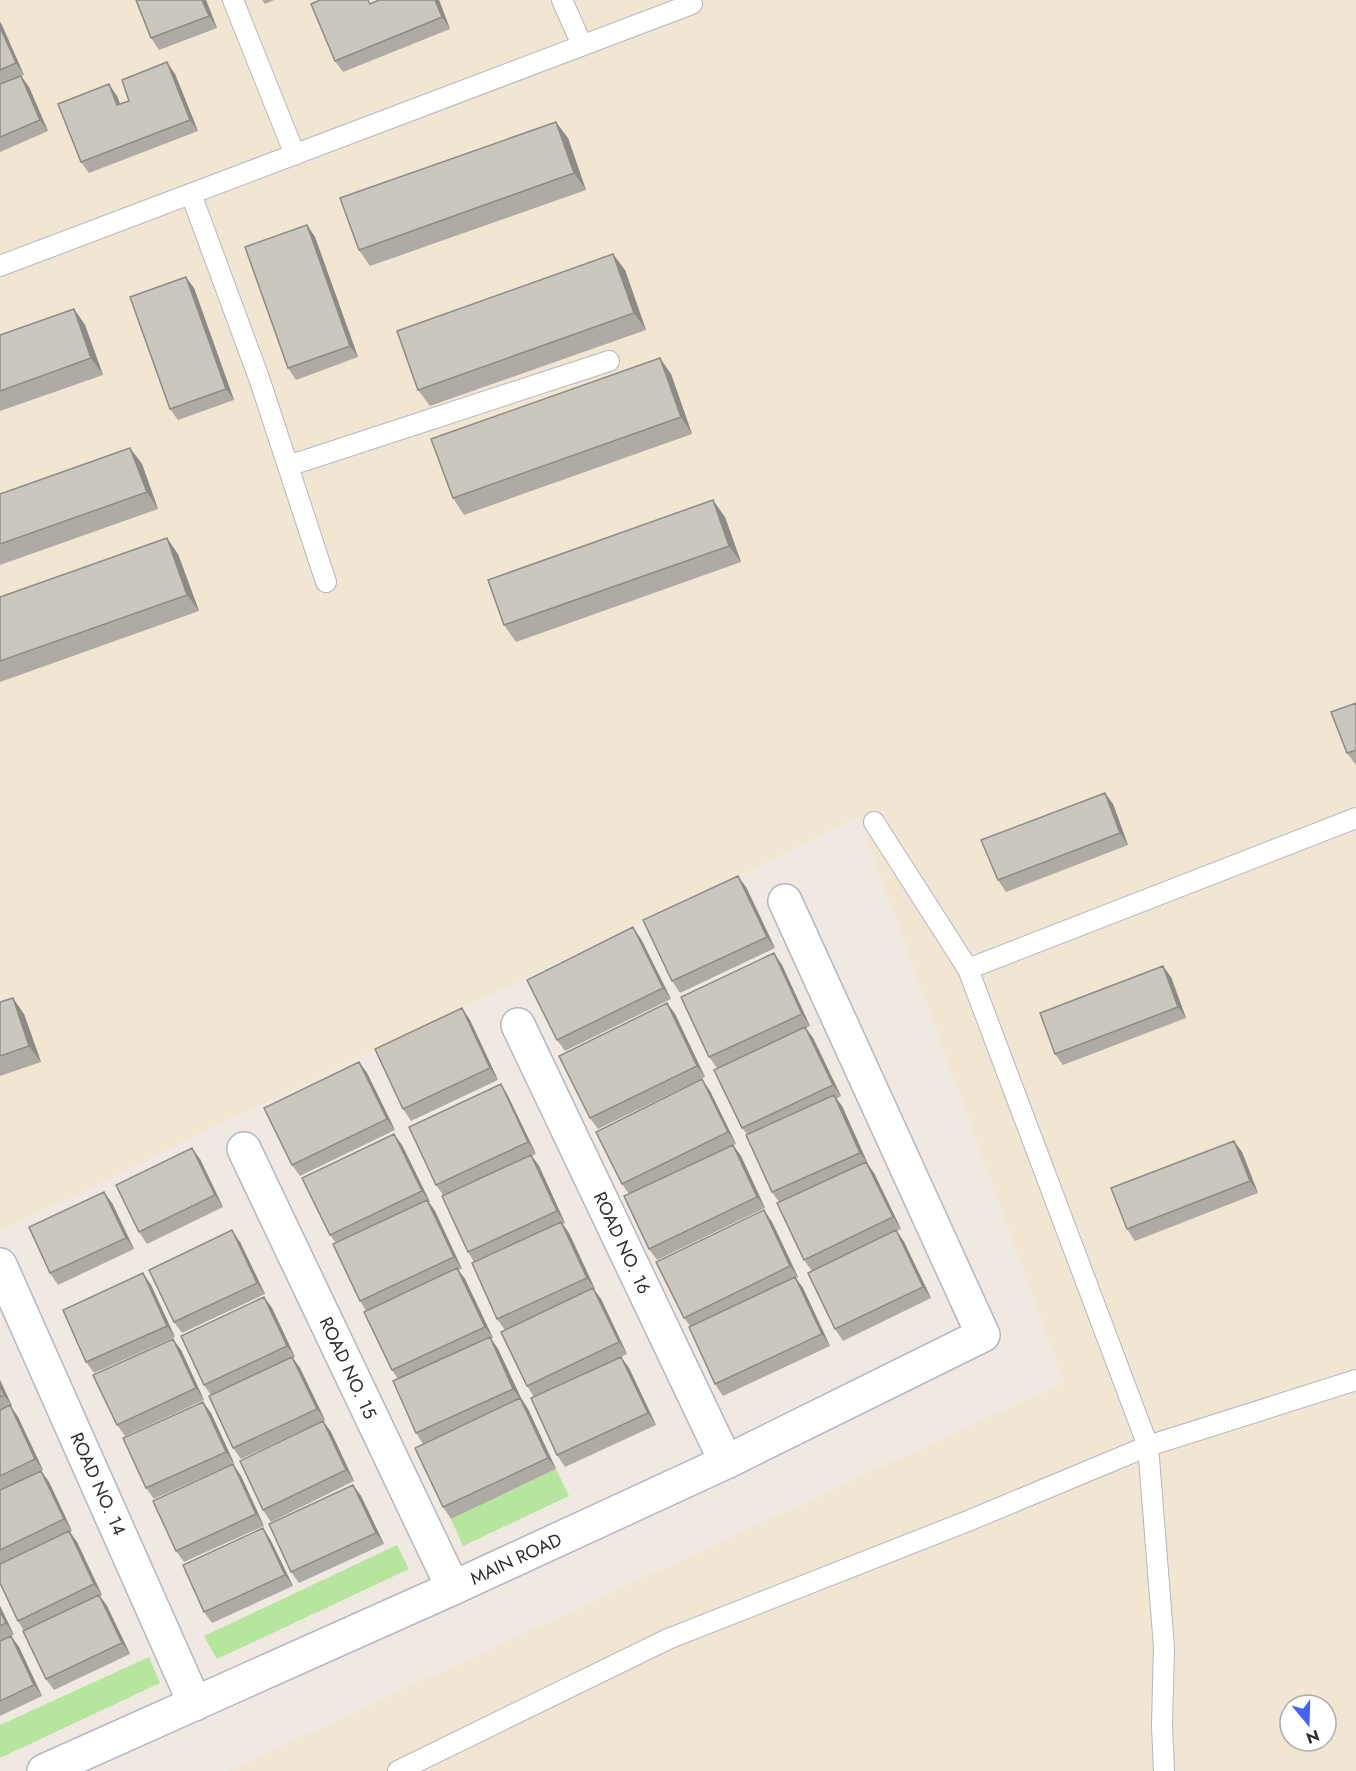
<svg xmlns="http://www.w3.org/2000/svg" width="1356" height="1771" viewBox="0 0 1356 1771" font-family="Jost,sans-serif">
<style>
.education{fill:#f0e6d1;fill-rule:evenodd}
.green{fill:#b6e59e}
.lines{fill:none;stroke-linecap:round;stroke-linejoin:round}
.service-casing{stroke:#b4b7c1;stroke-width:22}
.minor-casing{stroke:#b4b7c1;stroke-width:36}
.service{stroke:#fff;stroke-width:20}
.minor{stroke:#fff;stroke-width:33}
.wall{fill:#afaba4}
.shaded-wall{fill:#8e8b86}
.building{fill:#cbc7bf;stroke:#8e8b86;stroke-width:1.5}
.labels{text-anchor:middle;dominant-baseline:central;stroke-width:4.5;stroke-linejoin:round;paint-order:stroke}
.street-label{font-size:18px;fill:#2e2e2e;stroke:#fff}
</style>
<rect width="100%" height="100%" fill="#efe9e1"/>
<!-- education -->
<path class="education" d="M0,0H1356V1771H229L1064,1382L859,817L0,1231ZM1290,1705H1326V1741H1290Z"/>
<!-- green -->
<path class="green" d="M556,1469L569,1496L463,1546L451,1519Z
M397,1545L409,1569L217,1659L204,1636Z
M149,1657L160,1683L0,1758V1725Z"/>
<g class="lines">
<!-- service casing -->
<g class="service-casing">
<path id="service" d="M233,0L295,155
M562,0L582,45
M191,194L259,378L326,582
M0,266L692,4
M288,466L609,361
M874,822L968,969L1148,1446L1164,1647L1162,1725L1164,1771
M968,969L1356,818
M398,1771L668,1639L968,1521L1148,1446L1356,1380"/>
</g>
<!-- minor casing -->
<g class="minor-casing">
<path id="minor" d="M518,1025L726,1462
M244,1149L453,1588
M0,1265L195,1704
M44,1771L453,1588L726,1462L983,1335L785,901"/>
</g>
<!-- service -->
<use href="#service" class="service"/>
<!-- minor -->
<use href="#minor" class="minor"/>
</g>
<!-- wall -->
<path class="wall" d="M136,0H206L217,28L159,50L151,38Z
M262,0H274L265,4Z
M439,0L450,29L343,72L335,61L373,3Z
M0,22L24,75L21,76L29,87L48,131L0,152Z
M175,74L198,131L89,173L81,162L117,96L120,104L129,101Z
M568,138L586,190L370,266L359,250Z
M307,225L315,237L358,357L296,380L288,368Z
M625,270L646,330L430,406L418,390Z
M194,288L234,400L178,420L170,409Z
M74,309L85,325L103,375L0,411V335Z
M671,374L692,434L464,515L453,498Z
M130,448L142,464L158,509L0,565V494Z
M725,517L741,562L516,642L504,625Z
M178,554L199,611L0,682V597Z
M1356,703V764H1355L1347,753Z
M1113,804L1128,845L1006,892L998,880Z
M746,887L775,948L680,993L672,981Z
M641,939L671,999L565,1051L557,1040Z
M774,953L782,965L810,1026L806,1028L813,1038L841,1096L836,1099L842,1106L868,1164L874,1173L901,1229L897,1231L904,1242L931,1298L843,1341L835,1329L812,1271L804,1260L779,1202L772,1192L747,1134L742,1128L717,1068L709,1057Z
M1171,977L1186,1018L1063,1065L1055,1054Z
M0,1002L24,1014L41,1062L0,1076Z
M667,1003L675,1014L705,1077L598,1129L590,1118Z
M462,1008L470,1020L498,1080L411,1121L403,1109Z
M359,1062L367,1073L395,1130L300,1176L292,1165Z
M702,1079L710,1091L736,1144L733,1145L741,1156L765,1208L657,1260L649,1249L629,1194L622,1184Z
M501,1084L508,1096L536,1154L532,1156L539,1166L565,1223L563,1224L569,1233L595,1289L594,1290L601,1299L627,1354L621,1357L629,1368L656,1425L565,1467L557,1455L534,1397L527,1386L505,1330L497,1319L474,1262L468,1252L443,1195L436,1185Z
M402,1145L430,1202H429L435,1211L462,1269L458,1270L465,1279L493,1338L491,1339L498,1349L521,1398L528,1409L556,1469L451,1519L443,1507L423,1444L416,1433L398,1379L392,1370L366,1311L360,1301L336,1243L330,1235Z
M1242,1152L1258,1193L1135,1241L1127,1229Z
M200,1159L223,1207L147,1244L139,1232Z
M112,1203L134,1249L58,1285L50,1273Z
M764,1210L772,1222L798,1277L796,1279L803,1288L830,1346L723,1396L715,1384L690,1326L684,1318Z
M240,1242L265,1294L182,1333L174,1322Z
M151,1285L175,1337L94,1373L86,1362Z
M264,1297L272,1308L295,1357L293,1358L300,1368L325,1420L323,1421L331,1432L354,1481L271,1522L263,1510L308,1428L241,1459L233,1448L211,1395L204,1385Z
M173,1339L181,1350L204,1400L125,1436L117,1425Z
M0,1380L12,1406L11,1407L18,1417L43,1470L41,1471L49,1482L72,1531L70,1532L77,1542L102,1595L100,1596L107,1606L130,1654L54,1690L46,1679L24,1631L18,1621L0,1583Z
M203,1402L211,1413L234,1463L154,1499L146,1488Z
M233,1464L241,1476L264,1526L184,1562L176,1551Z
M353,1485L361,1496L384,1544L299,1583L291,1572Z
M263,1528L270,1539L293,1586L212,1623L204,1612Z
M0,1606L14,1635L11,1636L19,1647L42,1696L0,1716Z"/>
<!-- shaded-wall -->
<path class="shaded-wall" d="M202,0H206L217,28L209,16Z
M435,0H439L450,29L442,17Z
M0,22L2,25L24,75L16,63L0,27Z
M167,62L175,74L198,131L190,120Z
M21,76L29,87L48,131L40,120Z
M109,84L117,96L125,117L117,105Z
M556,122L568,138L586,190L574,173Z
M307,225L315,237L358,357L350,346Z
M613,254L625,270L646,330L634,313Z
M186,277L194,288L234,400L226,389Z
M74,309L85,325L103,375L91,358Z
M660,358L671,374L692,434L681,417Z
M130,448L142,464L158,509L147,492Z
M713,500L725,517L741,562L729,546Z
M167,538L178,554L199,611L187,595Z
M1105,793L1113,804L1128,845L1120,833Z
M738,876L746,887L775,948L767,937Z
M633,927L641,939L671,999L663,988Z
M774,953L782,965L810,1026L802,1014Z
M1163,966L1171,977L1186,1018L1178,1007Z
M13,998L24,1014L41,1062L29,1046Z
M667,1003L675,1014L705,1077L697,1066Z
M462,1008L470,1020L498,1080L490,1068Z
M805,1027L813,1038L841,1096L833,1085Z
M359,1062L367,1073L395,1130L387,1119Z
M702,1079L710,1091L736,1144L728,1132Z
M501,1084L508,1096L536,1154L528,1142Z
M834,1095L842,1106L868,1164L860,1153Z
M394,1134L402,1145L430,1202L422,1191Z
M1234,1141L1242,1152L1258,1193L1250,1181Z
M733,1145L741,1156L765,1208L757,1197Z
M192,1148L200,1159L223,1207L215,1195Z
M531,1155L539,1166L565,1223L557,1211Z
M866,1162L874,1173L901,1229L893,1217Z
M104,1192L112,1203L134,1249L126,1238Z
M427,1200L435,1211L462,1269L454,1257Z
M764,1210L772,1222L798,1277L790,1266Z
M561,1222L569,1233L595,1289L587,1278Z
M232,1230L240,1242L265,1294L257,1283Z
M896,1230L904,1242L931,1298L923,1287Z
M457,1268L465,1279L493,1338L485,1327Z
M143,1273L151,1285L175,1337L167,1326Z
M795,1277L803,1288L830,1346L822,1334Z
M593,1288L601,1299L627,1354L619,1342Z
M264,1297L272,1308L295,1357L287,1346Z
M490,1337L498,1349L521,1398L528,1409L556,1469L548,1458L521,1400L513,1389Z
M173,1339L181,1350L204,1400L196,1388Z
M292,1357L300,1368L325,1420L317,1409Z
M621,1357L629,1368L656,1425L648,1413Z
M0,1380L12,1406L4,1395L0,1385Z
M203,1402L211,1413L234,1463L226,1452Z
M10,1405L18,1417L43,1470L35,1459Z
M323,1421L331,1432L354,1481L346,1470Z
M233,1464L241,1476L264,1526L256,1514Z
M41,1471L49,1482L72,1531L64,1519Z
M353,1485L361,1496L384,1544L376,1533Z
M263,1528L270,1539L293,1586L285,1575Z
M69,1531L77,1542L102,1595L94,1584Z
M99,1595L107,1606L130,1654L122,1643Z
M0,1606L14,1635L6,1623L0,1611Z
M11,1636L19,1647L42,1696L34,1685Z"/>
<!-- building -->
<path class="building" d="M136,0H202L209,16L151,38Z
M320,0H368L370,4L379,0H435L442,17L335,61L311,4Z
M0,27L16,63L0,70Z
M167,62L190,120L81,162L58,104L109,84L117,105L129,101L122,80Z
M21,76L40,120L0,137V84Z
M556,122L574,173L359,250L340,198Z
M307,225L350,346L288,368L245,247Z
M613,254L634,313L418,390L397,331Z
M186,277L226,389L170,409L130,297Z
M74,309L91,358L0,391V335Z
M660,358L681,417L453,498L431,439Z
M130,448L147,492L0,544V494Z
M713,500L729,546L504,625L488,580Z
M167,538L187,595L0,661V597Z
M1356,703V750L1347,753L1331,712Z
M1105,793L1120,833L998,880L981,840Z
M738,876L767,937L672,981L643,920Z
M633,927L663,988L557,1040L527,980Z
M774,953L802,1014L709,1057L681,997Z
M1163,966L1178,1007L1055,1054L1040,1013Z
M13,998L29,1046L0,1056V1002Z
M667,1003L697,1066L590,1118L559,1056Z
M462,1008L490,1068L403,1109L375,1049Z
M805,1027L833,1085L742,1128L714,1070Z
M359,1062L387,1119L292,1165L264,1108Z
M702,1079L728,1132L622,1184L596,1132Z
M501,1084L528,1142L436,1185L409,1127Z
M834,1095L860,1153L772,1192L746,1135Z
M394,1134L422,1191L330,1235L302,1178Z
M1234,1141L1250,1181L1127,1229L1111,1188Z
M733,1145L757,1197L649,1249L624,1196Z
M192,1148L215,1195L139,1232L116,1185Z
M531,1155L557,1211L468,1252L442,1196Z
M866,1162L893,1217L804,1260L777,1203Z
M104,1192L126,1238L50,1273L29,1227Z
M427,1200L454,1257L360,1301L333,1244Z
M764,1210L790,1266L684,1318L656,1262Z
M561,1222L587,1278L497,1319L472,1263Z
M232,1230L257,1283L174,1322L149,1270Z
M896,1230L923,1287L835,1329L808,1273Z
M457,1268L485,1327L392,1370L364,1312Z
M143,1273L167,1326L86,1362L63,1310Z
M795,1277L822,1334L715,1384L689,1327Z
M593,1288L619,1342L527,1386L501,1332Z
M264,1297L287,1346L204,1385L181,1336Z
M490,1337L513,1389L416,1433L393,1381Z
M173,1339L196,1388L117,1425L93,1375Z
M292,1357L317,1409L233,1448L209,1396Z
M621,1357L648,1413L557,1455L531,1398Z
M0,1385L4,1395L0,1397Z
M520,1398L548,1458L443,1507L415,1448Z
M203,1402L226,1452L146,1488L123,1438Z
M10,1405L35,1459L0,1476V1410Z
M323,1421L346,1470L263,1510L240,1461Z
M233,1464L256,1514L176,1551L153,1501Z
M41,1471L64,1519L0,1550V1490Z
M353,1485L376,1533L291,1572L269,1524Z
M263,1528L285,1575L204,1612L183,1565Z
M69,1531L94,1584L18,1621L0,1583V1564Z
M99,1595L122,1643L46,1679L23,1631Z
M0,1611L6,1623L0,1626Z
M11,1636L34,1685L0,1701V1641Z"/>
<g class="labels">
<!-- street labels -->
<g class="street-label">
<text transform="translate(622 1243) rotate(65)">ROAD NO. 16</text>
<text transform="translate(348 1368) rotate(65)">ROAD NO. 15</text>
<text transform="translate(98 1484) rotate(66)">ROAD NO. 14</text>
<text transform="translate(516 1559) rotate(-25)">MAIN ROAD</text>
</g>
</g>
<!-- north arrow -->
<g transform="translate(1308 1723) rotate(161)"><circle r="28" fill="#ffffff" stroke="#ababab" stroke-width="1.5"/>
<path d="M0-4.5L10 22L0 15L-10 22Z" fill="#4264fb"/>
<text y="-9" font-size="16" font-weight="bold" text-anchor="middle" fill="#2e2e2e">N</text>
</g>
</svg>
